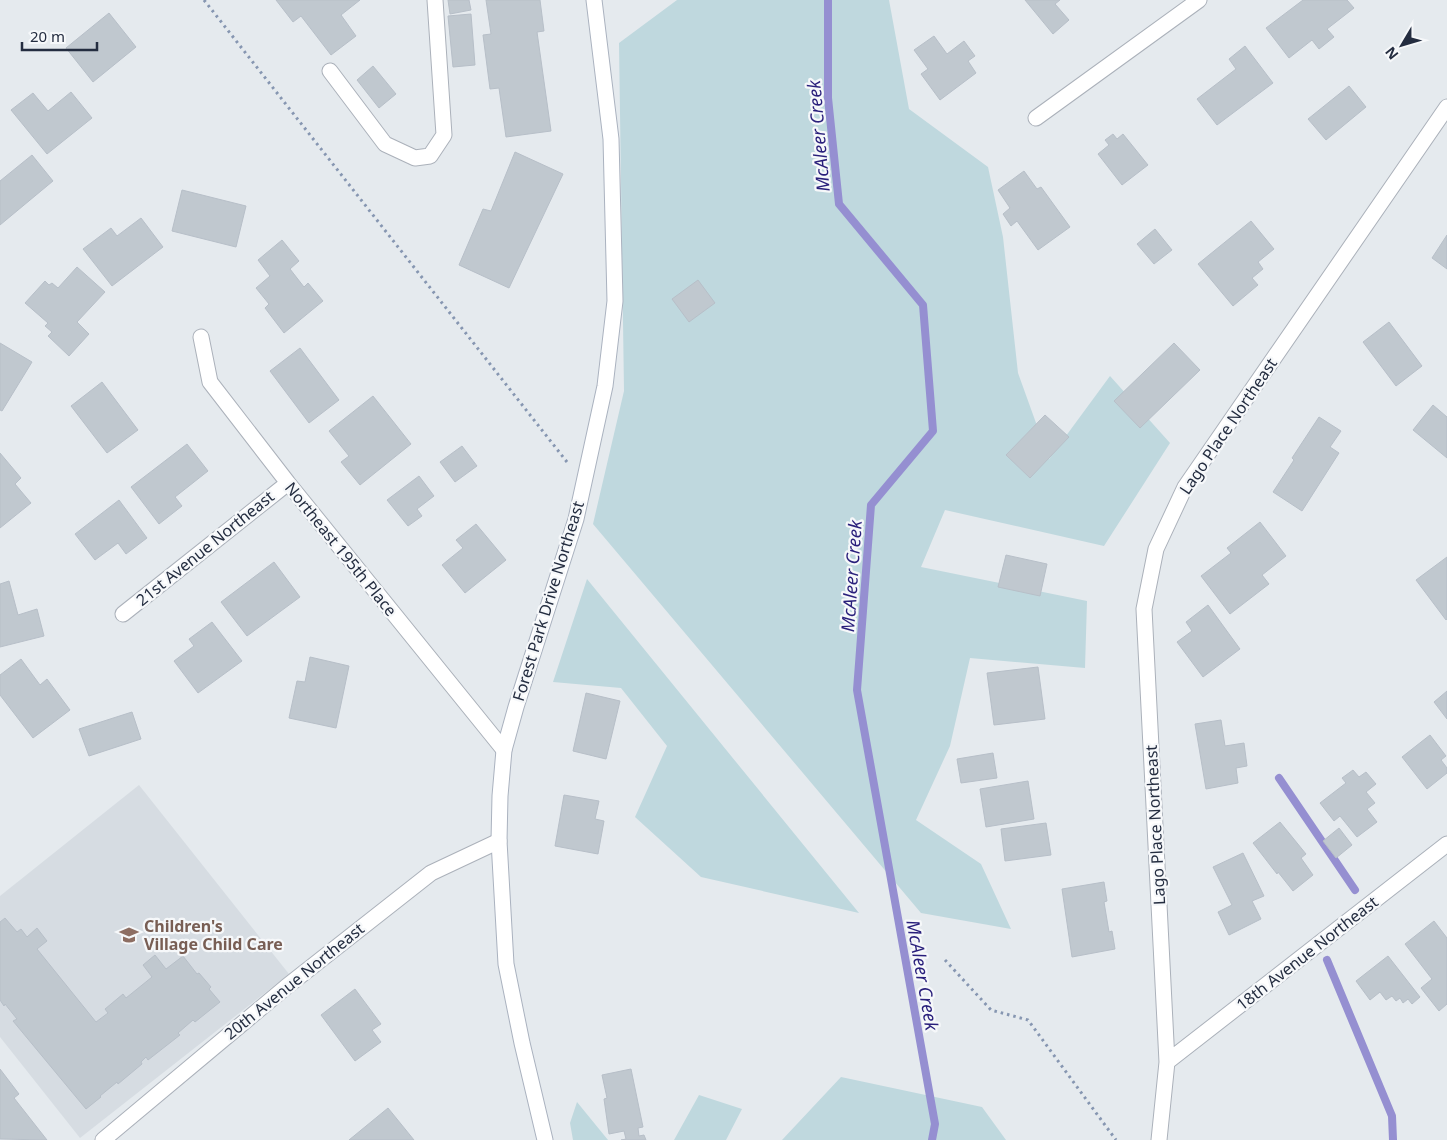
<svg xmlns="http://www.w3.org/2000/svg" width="1447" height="1140" viewBox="0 0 1447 1140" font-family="'Noto Sans',sans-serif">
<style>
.built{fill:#d6dce2}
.green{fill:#bfd8de}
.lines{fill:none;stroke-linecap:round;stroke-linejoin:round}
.stream{stroke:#958fd1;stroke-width:8}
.building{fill:#c0c8cf;stroke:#b7bfc8}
.street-casing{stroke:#abb1ba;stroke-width:17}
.secondary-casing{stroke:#aab2bf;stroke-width:17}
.path{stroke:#8696b1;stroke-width:3;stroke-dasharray:2.5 4;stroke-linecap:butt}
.street{stroke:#fff;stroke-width:15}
.secondary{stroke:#fff;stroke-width:15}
.labels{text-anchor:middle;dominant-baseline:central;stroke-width:4.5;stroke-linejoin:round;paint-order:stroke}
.street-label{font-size:16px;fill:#242d40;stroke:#f6f8fa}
.education-label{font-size:16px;font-weight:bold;fill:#785e54;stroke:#f6f8fa;text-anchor:start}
.water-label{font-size:18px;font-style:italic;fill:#291f7b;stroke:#f6f8fa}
</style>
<rect width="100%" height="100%" fill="#e5eaee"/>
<!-- built -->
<path class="built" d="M139,785L289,974L80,1138L0,1037V896Z"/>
<!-- green -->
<path class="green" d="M677,0H889L909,109L988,167L1003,237L1018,373L1049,459L1110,376L1170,443L1104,546L945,510L921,567L1087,601L1085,668L970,658L950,746L916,820L981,864L1011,929L921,913L593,524L624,391L619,43Z
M587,579L859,913L701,877L635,817L667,746L621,688L553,682Z
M841,1077L982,1107L1006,1140H782Z
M699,1095L742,1109L726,1140H674Z
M577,1102L608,1140H573L570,1123Z"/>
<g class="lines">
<!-- stream -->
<path class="stream" d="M828,0V98L839,204L923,305L933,431L871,505L857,690L935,1124L932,1140
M1279,778L1355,890
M1327,960L1392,1116L1393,1140"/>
</g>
<!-- building -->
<path class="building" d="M276,0H360L341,15L356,36L331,55L301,16L293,22Z
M448,0H469L471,10L450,14Z
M486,0H540L544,31L537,32L551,131L506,137L499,88L490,89L483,35L491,34Z
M1025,0H1060L1055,4L1069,20L1053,34Z
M1303,0H1347L1354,8L1327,29L1334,37L1319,49L1312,40L1289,58L1266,28Z
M109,13L136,47L93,82L66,48Z
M471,14L475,65L453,67L448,16Z
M934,36L947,54L964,41L975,56L968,61L976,73L940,100L921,74L928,69L914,50Z
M1245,46L1273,83L1217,125L1197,99L1236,69L1229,59Z
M373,66L396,94L379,108L357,80Z
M1349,86L1366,107L1326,140L1308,119Z
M71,92L92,118L47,154L11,110L33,93L48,111Z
M1113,134L1117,139L1123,134L1148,165L1122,185L1098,154L1109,145L1105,140Z
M515,152L563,174L509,288L459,265L483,209L491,211Z
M32,155L53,181L0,225V181Z
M1024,171L1037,189L1041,187L1070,227L1038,250L1017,221L1011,226L1003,214L1010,208L998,190Z
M182,190L246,206L236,247L172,231Z
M141,218L163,247L112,286L83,249L111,228L117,236Z
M1251,221L1274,249L1258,262L1263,269L1252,278L1258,285L1233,306L1198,264Z
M1155,229L1172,250L1154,264L1137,244Z
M1447,235V269L1432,258Z
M282,240L299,261L290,269L304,287L308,283L323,301L284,333L265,308L269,304L256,288L270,276L258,260Z
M77,267L105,292L77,322L89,334L69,356L48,336L52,332L45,326L48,323L25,303L45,281L49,285L52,283L58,288Z
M698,280L715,303L689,322L672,299Z
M1389,322L1422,366L1396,386L1363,342Z
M0,343L32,362L2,411L0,410Z
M1174,343L1200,370L1140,428L1114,401Z
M300,348L339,400L309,423L270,371Z
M102,382L138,430L107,453L71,406Z
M373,396L411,444L360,485L341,462L349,456L329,431Z
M1433,405L1447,417V458L1413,430Z
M1045,415L1069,437L1030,478L1006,455Z
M1319,417L1341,431L1330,447L1339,453L1302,511L1273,492L1294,460L1292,458Z
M187,444L208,471L175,497L182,506L159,524L131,487Z
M462,446L477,466L455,482L440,462Z
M0,453L21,478L15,484L31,503L0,528Z
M419,476L434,496L417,509L422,516L408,526L387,500Z
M119,500L147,538L126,554L118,543L95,560L75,534Z
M1260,522L1286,556L1262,575L1269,584L1230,614L1201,576L1231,553L1227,548Z
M476,524L506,560L465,593L442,565L463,548L456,540Z
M1006,555L1047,564L1040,596L998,587Z
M1447,557V619L1446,620L1416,580Z
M274,562L300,597L247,636L221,602Z
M9,581L18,615L37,609L44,636L0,647V584Z
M1208,605L1240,649L1203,677L1177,642L1192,631L1186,622Z
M212,622L242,661L198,693L174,661L194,646L189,639Z
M310,657L349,666L336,728L289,718L297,681L305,682Z
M21,659L40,685L47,679L70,710L33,738L0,695V675Z
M1038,667L1045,719L994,725L987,673Z
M1447,691V719L1434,702Z
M586,693L620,701L606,759L573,751Z
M132,712L141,739L89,756L79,729Z
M1221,720L1225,746L1244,743L1247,766L1236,768L1238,783L1206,789L1195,724Z
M1430,735L1446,756L1441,760L1447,768V773L1427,789L1402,757Z
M993,753L997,778L961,783L957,759Z
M1353,770L1359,777L1366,772L1376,784L1366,792L1375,803L1367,809L1377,822L1357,837L1340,816L1334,821L1320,803L1346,783L1342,778Z
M1028,781L1034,819L986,827L980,789Z
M564,795L599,801L595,819L604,821L598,854L555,846Z
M1280,822L1306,854L1301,858L1313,875L1293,891L1278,872L1277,874L1253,843Z
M1046,823L1051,855L1005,861L1001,829Z
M1339,828L1352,845L1336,858L1323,841Z
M1243,853L1264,896L1252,901L1261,919L1229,935L1218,912L1232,905L1213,867Z
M1104,882L1107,901L1104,902L1109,932L1112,931L1115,949L1072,957L1062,889Z
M5,918L17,932L21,929L27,937L37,928L47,941L37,949L96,1022L108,1013L105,1009L123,994L126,998L152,977L143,965L155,955L166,969L183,956L197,974L199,973L211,987L209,989L220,1002L195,1022L193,1020L178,1033L180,1035L148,1060L146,1057L141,1062L142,1064L118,1084L117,1082L100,1096L101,1097L86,1109L13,1021L17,1019L5,1004L4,1006L0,1000V922Z
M1434,921L1447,938V1004L1439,1011L1421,988L1432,979L1405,944Z
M1388,956L1420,997L1412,1004L1408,999L1403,1003L1400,998L1396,1001L1392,996L1386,1000L1380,992L1370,1000L1356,981Z
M355,989L381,1024L372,1030L381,1042L355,1061L321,1015Z
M0,1069L19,1094L14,1098L47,1140L0,1139Z
M631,1069L643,1127L638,1128L639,1136L644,1135L646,1140H621L626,1139L624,1131L609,1134L604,1099L607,1098L602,1075Z
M388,1108L414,1140H349Z"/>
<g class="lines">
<!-- street casing -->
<g class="street-casing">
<path id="street" d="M330,71L385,144L415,158L430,156L444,135L435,0
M1036,118L1199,0
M201,337L210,382L288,483L504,750
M123,614L288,483
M1167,1062L1447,844
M103,1140L286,987L431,873L499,841
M1159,1140L1167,1062L1144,609L1156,549L1185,487L1447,107"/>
</g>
<!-- secondary casing -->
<g class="secondary-casing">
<path id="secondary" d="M545,1140L522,1043L506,964L499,841L500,796L504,750L516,707L576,519L605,386L615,301L611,139L594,0"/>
</g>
<!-- path -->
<path class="path" d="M204,0L567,462
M945,960L991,1010L1028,1020L1116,1140"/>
<!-- street -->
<use href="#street" class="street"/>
<!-- secondary -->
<use href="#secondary" class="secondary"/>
</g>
<!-- icons -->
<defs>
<g id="school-bare" transform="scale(1.5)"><path d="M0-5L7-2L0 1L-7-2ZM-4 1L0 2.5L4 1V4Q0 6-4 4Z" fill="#8d6e63" stroke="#f6f8fa" stroke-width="2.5" paint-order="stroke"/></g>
</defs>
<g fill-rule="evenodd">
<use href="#school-bare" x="129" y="935"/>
</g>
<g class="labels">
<!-- street labels -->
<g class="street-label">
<text transform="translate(1228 426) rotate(-56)">Lago Place Northeast</text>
<text transform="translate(205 548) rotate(-39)">21st Avenue Northeast</text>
<text transform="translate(341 549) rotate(51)">Northeast 195th Place</text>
<text transform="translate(548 601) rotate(-73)">Forest Park Drive Northeast</text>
<text transform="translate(1155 825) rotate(-93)">Lago Place Northeast</text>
<text transform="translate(1307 953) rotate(-38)">18th Avenue Northeast</text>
<text transform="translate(294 981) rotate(-39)">20th Avenue Northeast</text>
</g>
<!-- education labels -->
<g class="education-label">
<text x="144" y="926">Children's<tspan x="144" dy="18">Village Child Care</tspan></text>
</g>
<!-- water labels -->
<g class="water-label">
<text transform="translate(818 136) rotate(-95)">McAleer Creek</text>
<text transform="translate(851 576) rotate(-86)">McAleer Creek</text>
<text transform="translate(923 975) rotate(80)">McAleer Creek</text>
</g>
</g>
<!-- north arrow -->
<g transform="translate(1402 45) rotate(232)" stroke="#f6f8fa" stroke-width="4" paint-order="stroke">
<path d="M0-4L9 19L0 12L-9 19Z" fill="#242d40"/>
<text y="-8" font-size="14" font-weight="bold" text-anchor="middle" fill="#242d40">N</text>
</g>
<!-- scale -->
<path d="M22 42v8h75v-8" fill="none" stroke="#242d40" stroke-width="2.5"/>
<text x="30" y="42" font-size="15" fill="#242d40" stroke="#f6f8fa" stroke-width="4" paint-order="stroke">20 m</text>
</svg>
